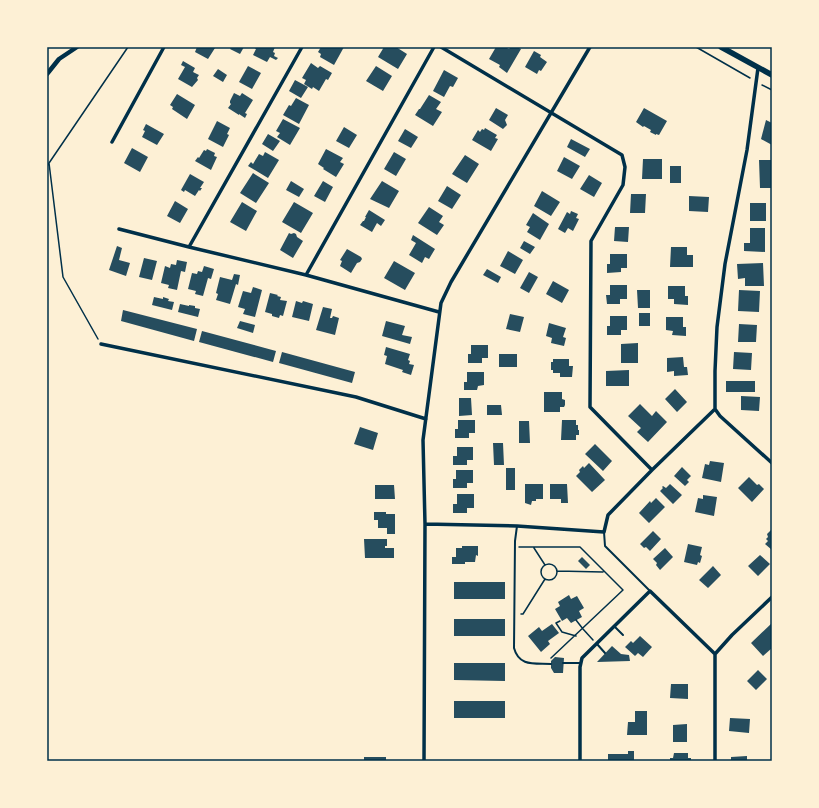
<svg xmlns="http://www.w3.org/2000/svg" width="819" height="808" viewBox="0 0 819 808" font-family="Rubik,sans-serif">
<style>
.building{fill:#264d5e}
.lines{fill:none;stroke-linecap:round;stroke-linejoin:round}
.path{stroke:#003049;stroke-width:1.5}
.service{stroke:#003049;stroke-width:2}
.minor{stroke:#003049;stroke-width:3.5}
.tertiary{stroke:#003049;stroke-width:4.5}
.secondary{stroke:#003049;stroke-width:5.5}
.neatline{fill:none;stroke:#003049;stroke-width:1.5}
</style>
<rect width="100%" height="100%" fill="#fdf0d5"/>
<!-- building -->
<path class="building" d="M197,47H213L215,48L208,59L195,52Z
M231,47H244L240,54L230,49Z
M253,47H275L273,52L275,53L274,56L278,58L276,60L270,57L267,62L253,55L256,49Z
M321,47H344L334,65L320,57L321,54L318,52Z
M384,47H396L407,54L398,69L378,57Z
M496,47H505L509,49L511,47H517L521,49L507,73L499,67L500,65L489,59Z
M534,51L541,55L540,57L547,62L541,71L539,70L537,74L525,67Z
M183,61L195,68L193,72L199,75L197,78L198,80L192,87L178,79L185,67L181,65Z
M311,63L318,68L320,66L332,73L328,80L326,79L319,91L313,87L312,89L304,84L306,80L302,78Z
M248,66L261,73L252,89L239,82Z
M376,66L392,76L383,91L366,81Z
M218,69L227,75L223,82L213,76Z
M444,70L458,78L453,87L450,86L444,97L433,91Z
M295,80L308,87L301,98L289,91Z
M234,93L240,96L242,93L253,100L245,113L247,114L245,118L239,114V115L228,108L231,104L230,103V101Z
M177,94L195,105L187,119L172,109L173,107L170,105Z
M429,95L441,102L436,109L442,112L433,126L415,115L419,109H420Z
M296,98L309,105L299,124L283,115L289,105L291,106Z
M496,108L508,115L505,120L507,125L503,129L489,120Z
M644,108L667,121L659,135L656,134V135L650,132L651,130L644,126L643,127L636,122Z
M283,119L300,128L290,145L277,137L280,133L276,131Z
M766,120L772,123V145L761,139Z
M217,121L230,128L227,134L229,135L223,147L208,139Z
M146,124L164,134L157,145L142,137L145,131L143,130Z
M344,127L357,135L349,148L336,141Z
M485,128L497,135L495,138L498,139L491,151L472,140L478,130L480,132L482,129L484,130Z
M405,129L418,137L411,148L398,141Z
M268,134L280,141L273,151L262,144Z
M571,139L590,149L585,157L567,147Z
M132,148L148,157L140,172L124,163Z
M207,149L215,153L214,156L217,157L211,170L195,161L198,157L199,158L204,150L206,151Z
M326,149L343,158L340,162L344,164L336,177L323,169L324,168L318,164Z
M265,152L279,160L268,178L248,166L251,162L253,164L259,154L263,156Z
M394,152L406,159L396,176L384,169Z
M465,155L479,164L467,183L452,174Z
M564,157L580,166L572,179L557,171Z
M643,159H662V179H642Z
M759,160H772V188H760Z
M670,166H681V183H670Z
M253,173L269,183L256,203L240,193Z
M190,174L204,182L200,188H202L200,191L199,190L195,196L185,190L184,192L181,190Z
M589,175L602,183L594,197L580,189Z
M291,181L304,189L299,197L286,190Z
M323,181L333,187L325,202L314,196Z
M382,181L399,191L389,208L370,199Z
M447,186L461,195L452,209L438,201Z
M542,191L560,202L551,216L534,206Z
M631,194H646L645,213H630Z
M689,196L709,197L708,212L689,211Z
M175,201L188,209L180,223L167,216Z
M242,202L257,211L246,231L230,222Z
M294,202L313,213L301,233L282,222Z
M750,203H766V221H750Z
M429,207L443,216L439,222L444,225L437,235L418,223Z
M369,210L385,220L381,226L377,223L372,232L360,225L363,221H364L366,217H365Z
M571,211L578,214L576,218L579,219L573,231L568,228L565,233L558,229L567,212L570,214Z
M533,213L549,224L540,240L527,232L530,227L526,225Z
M615,227H629L628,242L614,241Z
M750,228H765V252L744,251V243H750Z
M289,233L291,234L294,233L296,234L297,237L303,241L293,258L280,250Z
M413,235L435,249L429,259L425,257L422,263L409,255L416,243L411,240Z
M524,241L535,247L530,254L520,248Z
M117,246L122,248L119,260L130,263L126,276L109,270Z
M671,247H687V255H693V267H670Z
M347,249L361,257L362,259L360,262L357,263L351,273L340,266L342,261L340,260Z
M508,251L523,260L515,274L500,266Z
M610,254H627V268H621V272L607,273V264H610Z
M144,258L157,261L152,280L139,277Z
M177,260L187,262L185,272L181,271L177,290L168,288L169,285L161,283L165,266L170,268L171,264L176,265Z
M394,261L415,273L405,290L384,278Z
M763,263L764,286H745V278L738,279L737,264Z
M204,266L214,269L211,279L208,278L203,296L195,294L196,291L188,289L192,273L197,274L198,271L202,272Z
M487,269L501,277L498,283L483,275Z
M529,272L538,277L529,293L520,288Z
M234,274L240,275L238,285L236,284L230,304L216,300L218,294L216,293L220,277L232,280Z
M553,281L569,290L562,303L546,294Z
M610,285H627V299H620V304H607L606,295H610Z
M668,286H685V296H688V305L674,304V299H668Z
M253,287L262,290L255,317L243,314L245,309L238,307L243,291L251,293Z
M637,290H650V308H638Z
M739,290L760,291L759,312L738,311Z
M270,293L278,295L277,296L281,297L280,300L287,301L283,316L280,315L279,318L272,316V314L265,312Z
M154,297L163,299V297L169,299L168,301L174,302L172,310L152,305Z
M296,301L302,303L303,301L313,304L309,321L292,317Z
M180,304L189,306V305L195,306V308L200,309L198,317L178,312Z
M323,307L332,309L330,318H332L333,316L339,318L335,335L316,330Z
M123,310L197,329L194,341L121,321Z
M639,313H650V326H639Z
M510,314L524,317L520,332L506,329Z
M610,316H627V330H621V335H607V326H610Z
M666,317H683V327H686V336L672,335L673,331L666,330Z
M240,321L255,325L253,333L237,328Z
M386,321L405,326L402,335L412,337L410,344L382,336Z
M549,323L566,328L563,337L566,338L564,346L551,343L552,338L546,336Z
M739,324L757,325L756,342H738Z
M202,331L276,351L273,362L199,342Z
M638,343V363H621V344Z
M471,345H488V358H482V363H468V354H471Z
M386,347L410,354L408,360L410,361L409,364L414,365L411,375L402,372L403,370L385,364L387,356L384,355Z
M282,352L355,372L352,383L279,363Z
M734,352L752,353L751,370L733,369Z
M499,354H517V367H499Z
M683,357L684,367H687L688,375L674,376V371L667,372V358Z
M553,359H569V366H573L572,377H560V373H553V370H551V362H553Z
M629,370V386H606V371Z
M467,372H484V385L478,386L477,390H464V382H467Z
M726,381H755V392H726Z
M675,389L687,402L677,412L665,399Z
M544,392H562V399L565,400V405L564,407H560V412H544Z
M741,396L760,397L759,411L741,410Z
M459,398H471L472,415L459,416Z
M640,404L652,416L656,411L667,422L648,442L637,432L641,428L628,416Z
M487,405H501L502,415H487Z
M458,420H475V433H469V438H455V429H458Z
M562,420H576V425H578V430H579V435H576V440H561Z
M519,421H529L530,443H519Z
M360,427L378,433L373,450L354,444Z
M493,443H503L504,465H494Z
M595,444L612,461L603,471L585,454Z
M457,447H473V460H467V465H453V456H457Z
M710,461L724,463L721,482L702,478L705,464L709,465Z
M589,463L605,480L592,492L576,476L580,472L579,470L583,466L584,468Z
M682,467L691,476L687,480L689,482L685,486L674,476Z
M506,468H515V490H506Z
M456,470H473V483H467V488H453V479H456Z
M749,477L757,485L759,484L764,489L752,502L738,488Z
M525,484H543V499H536V501H532L531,505L525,503Z
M550,484H567L568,503H561V499H550Z
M670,484L682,495L673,504L660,491L663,488L662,487L663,486L666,488Z
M375,485H394L395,499H375Z
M457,494H474V508H467V513H453V504H457Z
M703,495L717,497L714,516L695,512L698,498L703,499Z
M656,498L665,507L649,523L639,513L650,501L651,503Z
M374,512H386V514H395V534H387V528H378V520H374Z
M772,529V550L765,544L768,541L766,539L768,537L767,534Z
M653,531L661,539L650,551L646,547L644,548L640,544Z
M364,539H387V546H385V548H394V558H365Z
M688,544L702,547L700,555L702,556L700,563L698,562L697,565L684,562Z
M462,546H478V556L476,555L475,562H465V564H452V557H456V548H462Z
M665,548L673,557L660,570L656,565L657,563L653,559Z
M760,555L770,564L758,576L748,566Z
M582,557L590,565L586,569L578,561Z
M713,566L721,575L708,588L699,580Z
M454,582H505V599H454Z
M569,595L571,599L577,596L584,608L579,611L582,617L571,623L567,618L562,621L555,609L560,606L558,602Z
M454,619H505V636H454Z
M772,623V648L763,656L751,643Z
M552,624L559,633L548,641L550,644L541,652L528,636L539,627L542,631Z
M640,636L652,647L643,657L638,653L635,656L625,647L631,641L633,643Z
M612,646L621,654L629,655L630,661L597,662Z
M555,657L564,658L563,673H554L551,668V661Z
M454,663H505V681L454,680Z
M758,670L767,679L756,690L747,681Z
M671,684H688V699L670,698Z
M454,701H505V718H454Z
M635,711H647V735H627L628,722H635Z
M730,718L750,719L749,733L729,731Z
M687,724V742H673V725Z
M628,751H634V761H608V754H628Z
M674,753H688V758H691V761H670V758H673Z
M747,756V761H731V757Z
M364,757H386V761H364Z"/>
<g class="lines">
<!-- path -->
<path class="path" d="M696,47L750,78
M762,85L772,90
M49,163L63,277L98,339
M47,166L128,47
M519,547H580L623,590L551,658
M534,548L545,565
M541 572a8 8 0 1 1 16 0a8 8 0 1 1-16 0Z
M557,571L603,572
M521,614H523L545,579
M576,620L583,629L593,640
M560,621L556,623L562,632L576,636"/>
<!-- service -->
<path class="service" d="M517,526L515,541L514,648C519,667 535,663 551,664
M604,532L605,546L650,591
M614,626L623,635
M597,644L605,653
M563,663H581"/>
<!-- minor -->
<path class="minor" d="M441,47L622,155L625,167L623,185L591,241L590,407L652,470
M758,68L747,150L725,264L717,327L715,371V409L720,416L772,463
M112,142L164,47
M119,229L189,247L306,275L439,312
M189,247L302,47
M306,275L434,47
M101,344L356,397L426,419
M425,524L517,526L604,532L608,515L652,470L715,409
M424,761L425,524L423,440L441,303L451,282L590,47
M580,761V667L582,658L650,591L715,654
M715,761V654L732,635L772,597"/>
<!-- tertiary -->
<path class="tertiary" d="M47,74L59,59L77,47"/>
<!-- secondary -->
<path class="secondary" d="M721,47L772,75"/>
</g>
<!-- border -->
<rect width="819" height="808" fill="none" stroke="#fdf0d5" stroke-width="96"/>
<rect x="48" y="48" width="723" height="712" class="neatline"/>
</svg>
